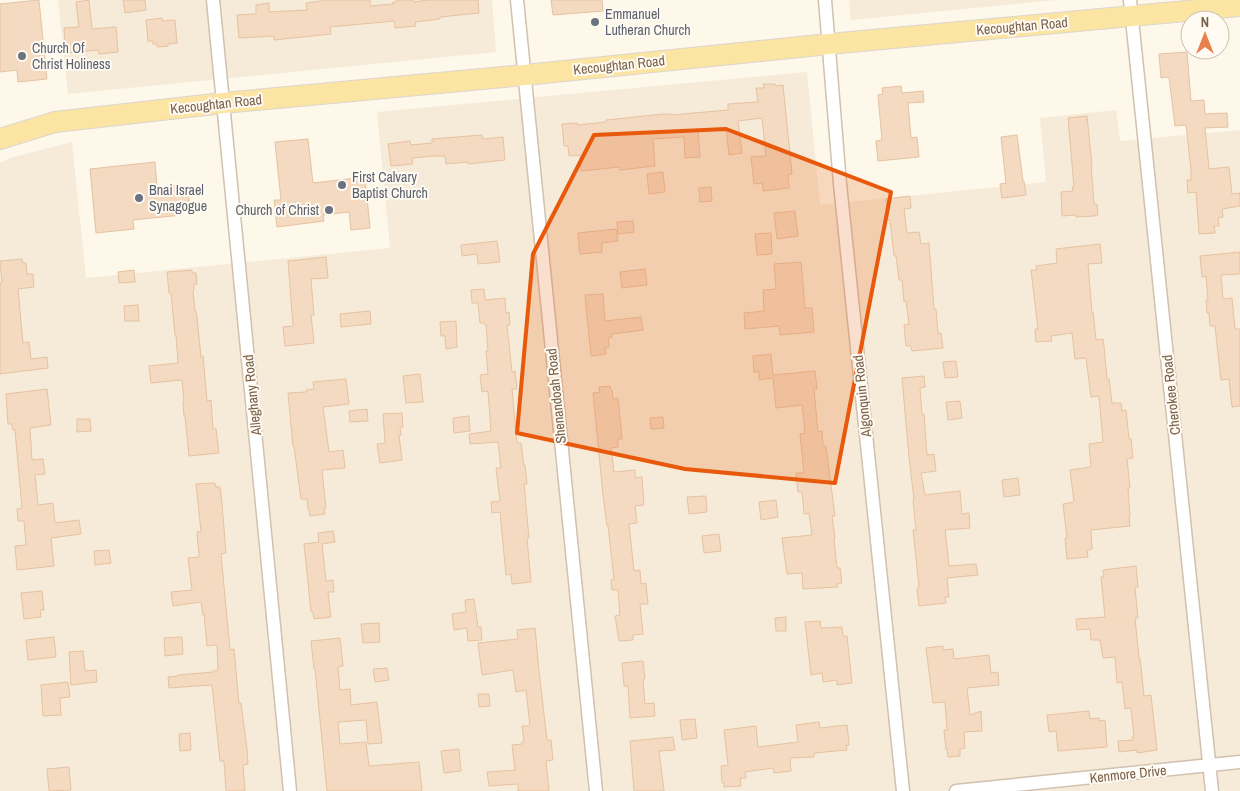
<svg xmlns="http://www.w3.org/2000/svg" width="1240" height="791" viewBox="0 0 1240 791" font-family="'Archivo Narrow',sans-serif">
<style>
.residential{fill:#f5ebd8}
.building{fill:#f3dac1;stroke:#e7c2a1}
.lines{fill:none;stroke-linecap:round;stroke-linejoin:round}
.minor-casing{stroke:#d1c1af;stroke-width:15}
.primary-casing{stroke:#dcd6d0;stroke-width:22}
.minor{stroke:#fff;stroke-width:12}
.primary{stroke:#fce4a2;stroke-width:20}
.marked{fill:#e8590c;fill-opacity:0.2;stroke:#e8590c;stroke-width:4;stroke-linejoin:round}
.worship-dot{fill:#6b7280;stroke:#fffbf2;stroke-width:2}
.labels{text-anchor:middle;dominant-baseline:central;stroke-width:4;stroke-linejoin:round;paint-order:stroke}
.worship-label{font-size:14px;fill:#5b616d;stroke:#fffbf2;text-anchor:start}
.street-label{font-size:14px;fill:#7a614c;stroke:#fffbf2}
</style>
<rect width="100%" height="100%" fill="#fdf8ea"/>
<!-- residential -->
<path class="residential" d="M58,0H492L496,52L68,94Z
M849,0H1056L851,20Z
M807,72L820,205L1046,182L1040,118L1116,110L1120,141L1240,130V791H0V163L10,158L72,142L86,278L390,248L377,112Z"/>
<!-- building -->
<path class="building" d="M39,0L47,79L18,82L17,70L0,72V4Z
M89,0L92,29L116,27L118,52L99,54L98,50L66,53L64,28L79,27L76,2Z
M123,0H145L146,10L125,13Z
M321,0H370V6L393,4V2H397V0H413L414,2L428,0H478L479,13L440,17V19L415,22L416,26L395,28L394,21L330,27L331,34L274,40V36L239,38L237,15L256,14V5L269,3V12L307,10L306,3L321,1Z
M551,0H602L603,11L553,15Z
M162,18L163,21L175,20L177,43L168,44V46L157,47V44H153V41H148L146,20Z
M1187,52L1191,101L1204,100L1205,114L1227,113L1228,127L1205,128L1209,169L1229,167L1232,194L1240,193V206L1222,209L1223,217L1218,218L1219,226H1214L1215,233L1199,234L1196,192L1188,193L1187,180H1191V170L1186,125L1175,126L1169,77L1161,78L1159,54Z
M763,84H775L776,86L783,85L792,174L788,175L789,188L763,191L762,183L754,184L751,157L766,156L762,118L738,121L742,153L729,155L726,128L698,130L700,157L685,158L684,137L653,139L655,166L620,170V167L581,171L580,155L569,156L568,146H564L562,124L577,123V125L606,122V120L664,114H671V115L728,110V104L758,102L756,88H764Z
M901,86L902,93L923,91L924,102L908,103L911,138L917,137L919,157L878,161L876,141L882,140L878,95L883,94L882,88Z
M1087,116L1092,165H1091L1094,204H1097L1098,215H1095V216L1076,217V215L1062,216L1061,192L1073,191L1072,187H1074L1068,118Z
M482,135L483,139L503,137L505,160L468,164V162L446,164L445,156H434L412,158L413,164L391,166L388,144L410,141L411,145L432,143V139Z
M1017,135L1023,181H1024L1026,195L1002,198L1000,184L1006,183L1001,137Z
M308,139L313,183L365,177L370,228L351,230L349,212L323,215L324,221L277,227L274,200H281L275,142Z
M155,162L157,187L179,185L180,191L188,190L190,209L181,210L182,215L133,220L134,229L96,233L90,169Z
M663,172L665,192L649,194L647,174Z
M711,187L712,201L700,202L699,188Z
M910,196L911,208L904,209L907,233L919,232L921,244L929,243L934,309H936L938,334L941,333L943,348L912,351L911,346H906L904,325L909,324L906,301L904,302L902,280H899L896,256H894L890,220H888L886,199Z
M795,211L798,236L777,239L774,213Z
M633,221L634,232L618,234L617,222Z
M616,229L618,241L602,243V252L580,254L578,233Z
M771,233L772,254L757,255L755,234Z
M497,241L500,262L478,264L477,254L462,256L461,245Z
M1100,244L1102,263L1088,264L1092,313L1093,312L1096,340L1103,339L1104,346L1107,379H1109L1112,403H1121L1122,411L1126,410L1129,439H1131L1133,458L1127,459L1130,488H1128L1130,517H1129L1130,526L1091,530L1092,549L1087,550L1088,557L1067,559L1065,538H1067L1063,504L1074,502L1070,470L1091,467L1089,444L1103,442L1099,396L1091,397L1086,358L1075,359L1072,333L1051,336L1052,341L1036,342L1035,329H1038L1031,270H1037L1036,266L1057,263L1056,249Z
M1240,252V274L1221,275L1223,299L1232,298L1235,329H1240V406L1232,407L1229,379L1221,380L1215,326H1210L1209,313H1207L1206,300H1208L1206,276L1202,277L1200,256Z
M326,257L328,278L311,279L314,315H311L314,343L285,346L283,327L293,326L288,261Z
M22,259L23,263H26L27,274H33L34,287L18,289L23,343L29,342L31,359L47,357L48,368L0,374V283L2,282L0,261Z
M801,262L805,308H812L814,332L780,335L779,326L745,329L744,313L764,311L763,290L776,289L774,264Z
M645,269L647,285L622,288L620,272Z
M134,270L135,282L119,283L118,272Z
M192,270V273H196L197,284H194V290L193,291L195,311H196L197,317L201,357L203,356L207,401L211,400L213,429H216L219,453L189,456L185,416H184L183,402H184L182,380L151,383L149,366L178,363L176,335H175L171,293H169L167,272Z
M484,289L485,300L505,298L506,313L509,312L510,325H507L512,372L515,371L517,389H512L517,443H521L524,466L525,465L527,484H524L529,538H527L531,582L512,584L511,574L506,575L500,512L492,513L491,502L500,501L496,468H501L498,442L470,444L469,434L491,431L488,391L482,392L480,375L488,374L486,351H488L486,325H485L484,323H480L478,303H472L471,290Z
M603,294L605,321L641,317L643,330L612,334V337L608,338L609,347L605,348L606,354L591,356L585,295Z
M138,305L139,321H125L124,306Z
M370,311L371,324L341,327L340,314Z
M456,321L457,347L446,349L445,336H441L440,322Z
M771,354L773,375L815,371L817,389H814L818,432L822,431L823,446H826L835,516H832L835,538L834,539L837,568H840L842,583L837,584L838,587L803,589L802,573L787,574L782,538L812,535L809,513L804,514L802,492H798L796,473H804L800,434L805,433L802,405L776,408L773,378L759,380V372H754L753,356Z
M956,361L958,377L945,378L943,362Z
M420,374L423,402L406,403L403,376Z
M924,376L925,387L920,388L922,414H924L927,455L934,454L936,471L921,473L925,495L960,491L962,514L969,513L970,528L945,530L949,566L976,564L978,575L947,578L949,597H945L946,603L919,606L917,588L919,587L913,530H916L913,500H914L909,457L902,378Z
M346,379L349,404L323,407L329,452L343,450L345,468L322,470L326,508H324L325,514L310,516L309,509H308L307,499H301L294,446H293L288,393L306,392V390L314,389L313,382Z
M610,386L611,390H612L613,399L618,398L622,439H618V447L611,448L614,472L635,470V478L642,477L644,505L635,506L637,523L629,524L634,571L640,570L641,584L646,583L648,604H640L643,634L633,635V640L619,641L615,616L620,615L618,590H612L611,580L614,579L608,526H607L603,495L593,393L600,392L599,387Z
M47,389L51,425L30,428L32,460L43,459L45,474L35,475L38,505L53,503L55,523L79,520L81,534L51,538L54,566L17,570L15,546L26,545L24,521H18L17,509L22,508L15,430H13L12,424H8L6,394Z
M960,401L962,418L948,420L946,402Z
M367,409L368,421L350,422L349,411Z
M402,413L403,427H400L401,435H399L402,460L380,463L377,444L385,443L383,414Z
M469,416L470,431L454,433L453,418Z
M663,417L664,428L651,429L650,418Z
M77,419H90L91,431L77,432Z
M1018,478L1020,495L1004,497L1002,480Z
M215,483L216,487H220L222,504L226,553L221,554L230,650L234,649L239,704L241,703L247,749L248,764L243,765L245,791H226L224,761H220L212,685L169,688L168,677L178,676V675L213,672V671L218,670L217,645L207,646L204,614L203,615L201,602L173,606L171,592L192,590L188,558L199,557L197,532L201,531L196,484Z
M706,496L707,512L689,514L687,497Z
M776,500L778,517L761,520L759,502Z
M333,531L335,542L322,544L326,581L333,580L334,592H328L331,617L314,619L313,612H311L304,544L319,542L318,533Z
M719,534L721,551L704,553L702,536Z
M109,550L111,563L95,565L94,551Z
M1136,566L1138,587L1135,588L1138,618H1135L1139,658H1140L1141,666L1144,696L1151,695L1157,750L1137,753V750L1119,752L1118,741L1133,740L1132,737H1134L1131,708L1125,709L1122,682L1117,683L1115,657L1103,658L1100,640H1091L1090,629L1077,630L1076,619L1105,617L1101,577H1104L1103,570Z
M42,591L44,610H40L41,617L24,619L21,593Z
M474,599L478,627H481L482,640L468,641L467,628L454,630L452,614L466,612L465,600Z
M786,617V631H776L775,618Z
M820,621L821,628L842,627L843,636H847L852,683L837,685V680L823,682L822,673L811,675L805,622Z
M379,623L380,642L363,643L361,624Z
M535,628L539,671L547,740H551L553,760L546,761L549,791H518V784L489,786L487,772L515,770L512,745L522,744V742H524L522,726H530L526,690L516,692L513,670L482,675L478,643L518,639L517,630Z
M54,637L56,657L28,660L26,640Z
M182,637L183,654L165,656L164,638Z
M340,638L343,666L338,667L340,690L350,689L351,705L377,702L382,743L368,744L366,720L338,722L340,744L366,742L369,766L419,762L422,791H327L315,669H314L311,641Z
M943,646V650L953,649L954,659L989,655L991,673L998,672L999,685L967,688L970,715L981,711L982,731L964,732L965,748L960,749V756L948,757L947,749L946,750L944,730H947L945,702L933,703L926,648Z
M83,651L85,671L96,670L97,682L71,685L69,652Z
M643,661L645,678H644V680L643,681L645,704L654,703L655,716L630,718L628,686H624L622,663Z
M387,668L389,680L375,682L373,669Z
M68,682L70,697L60,698L61,715L43,716L41,685Z
M478,694H489L490,706L479,707Z
M1089,711L1090,719L1099,718V721L1105,720L1107,747L1058,751L1056,731L1049,732L1047,715Z
M695,719L697,738L682,740L680,720Z
M819,722L820,728L847,725L849,743V745H846L847,750L814,753V757L790,758L791,771L774,773L773,768L745,772L746,778H740L741,786L724,787V783H722L721,766L728,765L724,730L756,726L758,747L798,742L796,725Z
M190,733L191,750L180,751L179,734Z
M673,737L675,750L659,751L664,791H634L630,741Z
M459,749L461,771L444,773L441,751Z
M69,767L71,790L49,791L47,769Z"/>
<g class="lines">
<!-- minor casing -->
<g class="minor-casing">
<path id="minor" d="M213,0L290,791
M517,0L596,791
M825,0L840,184L903,791
M1130,0L1212,791
M956,791L1240,762"/>
</g>
<!-- primary casing -->
<g class="primary-casing">
<path id="primary" d="M0,139L55,122L223,103L525,75L829,44L1240,6"/>
</g>
<!-- minor -->
<use href="#minor" class="minor"/>
<!-- primary -->
<use href="#primary" class="primary"/>
</g>
<!-- marked area -->
<path class="marked" d="M726,129L891,192L835,483L685,469L517,433L533,254L594,135Z"/>
<!-- markers -->
<g class="worship-dot">
<circle cx="595" cy="22" r="5"/>
<circle cx="22" cy="56" r="5"/>
<circle cx="342" cy="185" r="5"/>
<circle cx="139" cy="198" r="5"/>
<circle cx="329" cy="210" r="5"/>
</g>
<g class="labels">
<!-- worship labels -->
<g class="worship-label">
<text x="605" y="14">Emmanuel<tspan x="605" dy="16">Lutheran Church</tspan></text>
<text x="32" y="48">Church Of<tspan x="32" dy="16">Christ Holiness</tspan></text>
<text x="352" y="177">First Calvary<tspan x="352" dy="16">Baptist Church</tspan></text>
<text x="149" y="190">Bnai Israel<tspan x="149" dy="16">Synagogue</tspan></text>
<text x="319" y="210" text-anchor="end">Church of Christ</text>
</g>
<!-- street labels -->
<g class="street-label">
<text transform="translate(1022 26) rotate(-5)">Kecoughtan Road</text>
<text transform="translate(619 65) rotate(-6)">Kecoughtan Road</text>
<text transform="translate(216 104) rotate(-6)">Kecoughtan Road</text>
<text transform="translate(252 395) rotate(-96)">Alleghany Road</text>
<text transform="translate(1171 395) rotate(-96)">Cherokee Road</text>
<text transform="translate(556 396) rotate(-96)">Shenandoah Road</text>
<text transform="translate(862 396) rotate(-96)">Algonquin Road</text>
<text transform="translate(1128 774) rotate(-6)">Kenmore Drive</text>
</g>
</g>
<!-- north arrow -->
<g transform="translate(1205 35)"><circle r="24" fill="#fffbf2" stroke="#cabdb0"/>
<path d="M0-4L9 19L0 12L-9 19Z" fill="#e9804e"/>
<text y="-8" font-size="14" font-weight="bold" text-anchor="middle" fill="#7a614c">N</text>
</g>
</svg>
